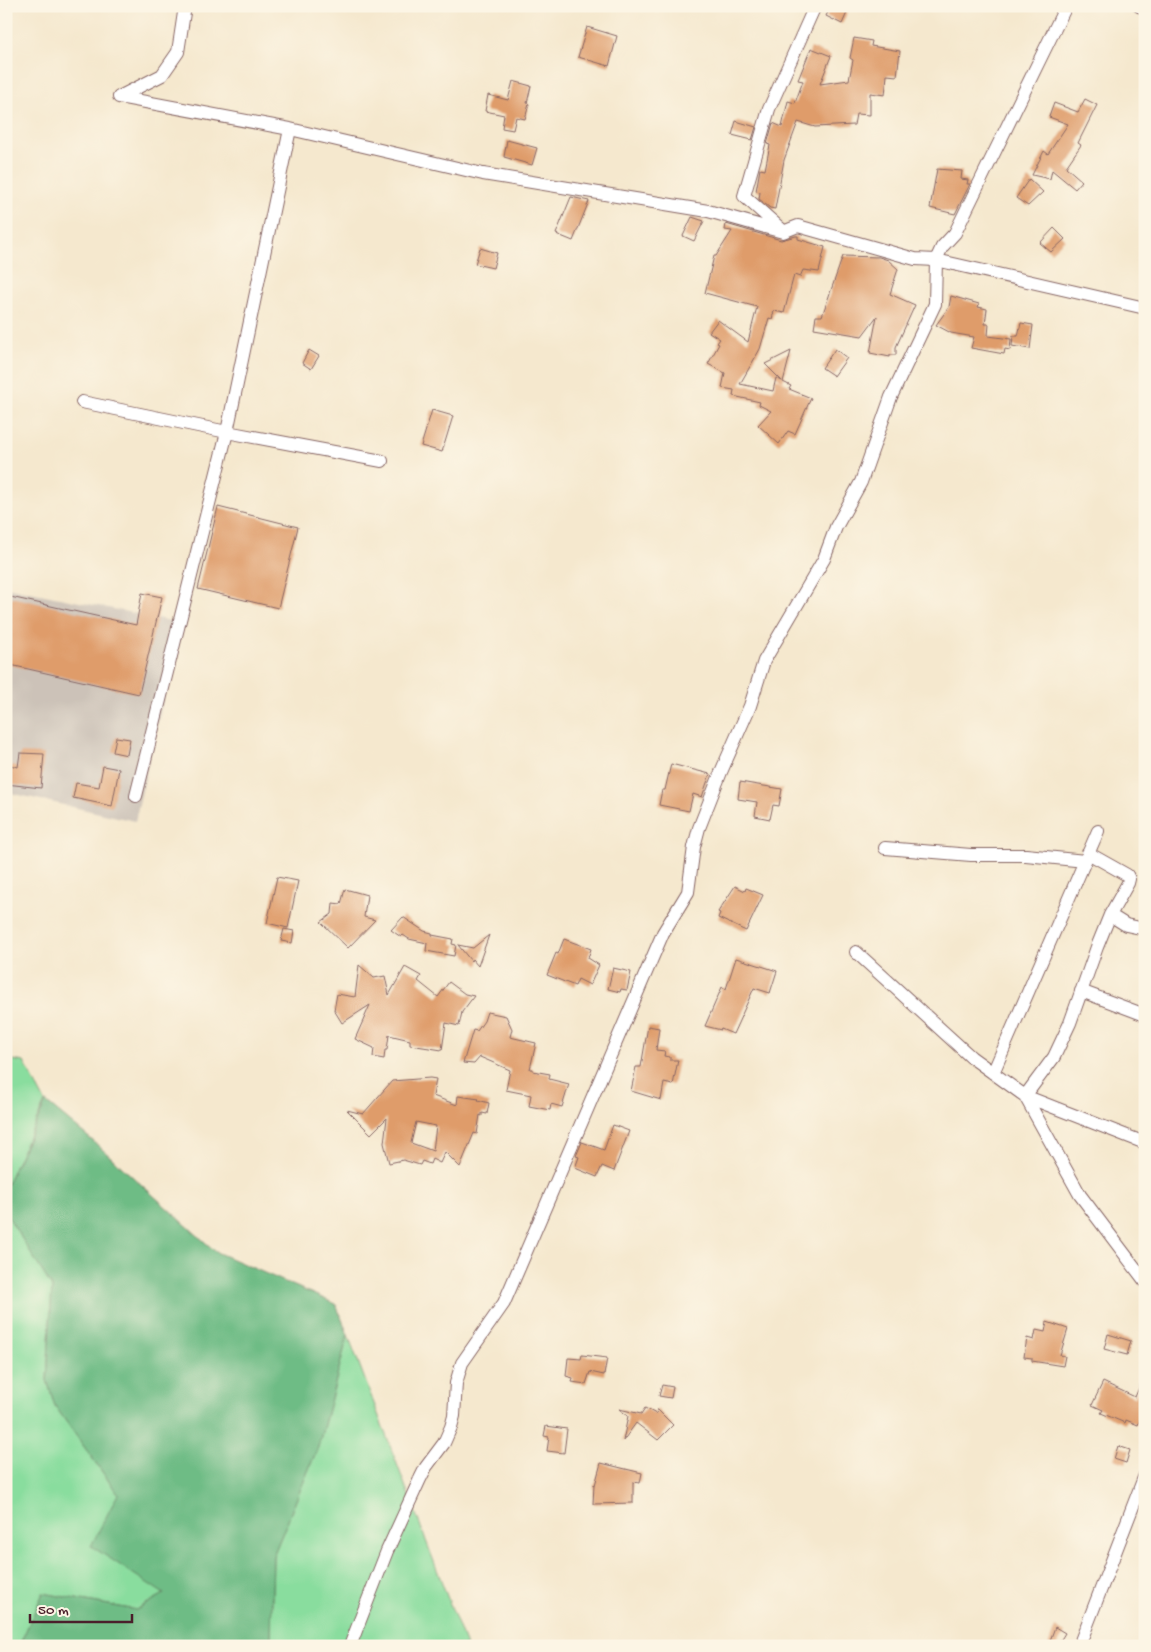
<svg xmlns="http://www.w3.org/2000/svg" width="1151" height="1652" viewBox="0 0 1151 1652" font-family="'Gochi Hand',sans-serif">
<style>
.industrial{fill:#ccc2b8}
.green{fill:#89dd9e;stroke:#6a7e64}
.forest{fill:#6ebc85;stroke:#5c6e58}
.building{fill:#df9c6a;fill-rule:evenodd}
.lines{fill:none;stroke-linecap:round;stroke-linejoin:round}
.minor-casing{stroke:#866564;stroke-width:14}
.minor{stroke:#fff;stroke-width:12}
</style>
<rect width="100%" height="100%" fill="#fcf5e5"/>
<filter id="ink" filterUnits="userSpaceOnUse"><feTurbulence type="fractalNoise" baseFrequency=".02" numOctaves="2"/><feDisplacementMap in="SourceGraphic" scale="10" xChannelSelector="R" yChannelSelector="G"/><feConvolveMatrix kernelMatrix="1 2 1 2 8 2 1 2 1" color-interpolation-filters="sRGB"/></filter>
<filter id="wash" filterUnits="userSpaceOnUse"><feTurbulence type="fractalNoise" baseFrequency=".0096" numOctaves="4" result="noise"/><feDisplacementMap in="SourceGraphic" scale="20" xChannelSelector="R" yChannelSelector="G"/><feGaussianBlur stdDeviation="1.12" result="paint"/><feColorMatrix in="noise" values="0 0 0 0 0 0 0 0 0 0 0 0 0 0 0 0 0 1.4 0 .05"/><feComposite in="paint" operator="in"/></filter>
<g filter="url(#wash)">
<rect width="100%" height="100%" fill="#f5e8ce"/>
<!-- industrial -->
<path class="industrial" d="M6,587L181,623L135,821L6,792Z"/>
<!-- green -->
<path class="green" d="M6,1059L24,1062L45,1102L6,1186Z
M6,1213L52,1287L47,1380L55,1406L118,1494L164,1594L136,1610L43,1593L19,1646H6Z
M348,1335L466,1646H268L271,1636L273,1556L318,1447Z"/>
<!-- forest -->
<path class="forest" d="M46,1102L93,1141L216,1252L336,1304L348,1335L318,1447L273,1556L271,1636L268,1646H19L43,1593L136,1610L164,1594L91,1546L118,1494L55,1406L47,1380L52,1287L6,1213V1186Z"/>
<g id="blocks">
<!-- building -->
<path class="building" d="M831,6H850L842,24L826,16Z
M587,27L617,36L609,66L578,57Z
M854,38L872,41L871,46L900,51L897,76L887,75L885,95L870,93V115L856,114L854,125L815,127L798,122L784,160L775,209L770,208L759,199L760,192L756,191L760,169L765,170L770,145L767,144L773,123L782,127L788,101L795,103L803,81L798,80L811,48L831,56L820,84L849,80L853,60L850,58Z
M513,81L531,86L527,103L529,104L525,119L516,117L513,130L502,128L504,115L485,111L488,95L508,100Z
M1085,99L1097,105L1078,143L1081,145L1066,167L1082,181L1075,189L1052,170L1050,179L1032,175L1044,151L1048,154L1068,124L1049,117L1054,103L1078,112Z
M736,121L756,127L752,140L732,135Z
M507,140L537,148L532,165L504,157Z
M937,169L962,171L961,179L968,180L967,184H970L955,214L930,208Z
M1029,179L1043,192L1028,206L1016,198Z
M571,197L589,201L573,241L556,234Z
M692,217L704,221L694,241L683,236Z
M726,224L781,240L796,236H798V239L825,247L819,272L803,270L800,277L794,275L784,313L774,311L772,319L769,318L760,349L740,384L773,391L776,378L782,381L765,364L791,351L783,382L791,386L789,389L811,398L795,434L788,431L779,444L758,425L771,411L759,405L760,402L733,396L734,390L722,388L725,373L708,364L719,344L717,343L720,339L709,332L718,320L748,342L757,307L705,293L714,256H716L732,231L725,230Z
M1054,228L1065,239L1051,252L1040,243Z
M480,248L497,253L493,268L475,264Z
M843,256L879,257L888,260L898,269L890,294L915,305L896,347V355H890V357L870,353L877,316L862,336L814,328L816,316H822Z
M951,296L979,304L978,307L987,309L985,324H989L988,336L1011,339L1010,350L1005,349L1004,354L971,348L974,337L951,333L936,325L949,307Z
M1021,323L1033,325L1030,349L1012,346L1013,336H1018Z
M835,349L847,358L834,376L822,368Z
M309,350L319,356L311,369L302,363Z
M432,410L453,416L442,452L421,446Z
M218,507L298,527L278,608L198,589Z
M142,593L162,597L139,694L6,664V596L136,625Z
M116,737L130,739L127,755L113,752Z
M20,753L44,754L41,788L6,784V764L18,767Z
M671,764L710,774L702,797L693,794L689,811L659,805L662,790H665Z
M103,766L119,769L112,806L73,798L76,783L99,787Z
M740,782L782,789L779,806L773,805L770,819L755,816L757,802L738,799Z
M277,877L298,881L288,928L267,923Z
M735,886L745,891L746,888L763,895L746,931L718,918L720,913L718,912Z
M345,889L367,895L364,917L375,920L348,948L321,922L332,914L333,903L341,904Z
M403,917L424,931L432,933V935L453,939L452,944L456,945L454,956L426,951L427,943L409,939L403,935L401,937L391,930Z
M284,929L294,931L292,943L281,941Z
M489,935L478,966L472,959L471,961L458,945L473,948Z
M564,939L591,949L588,958L599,965L590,985L578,979L575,986L547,975L556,953L558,954Z
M736,958L777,971L770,993L754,988L733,1034L721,1029V1030L705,1026L722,987L726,989Z
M359,965L374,978L385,976L389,995L405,967L421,976L418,981L438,997L449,982L465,994L474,996L462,1012L459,1026L446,1023L442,1050L410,1045V1040L389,1035L387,1050H385L384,1059L373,1057L374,1048L355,1039L370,1005L342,1023L334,1010L337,994L355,997Z
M613,968L631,972L627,990L621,989L620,992L608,989Z
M487,1012L506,1016L512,1029L510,1037L536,1043L530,1069H533V1071L550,1074L549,1079L569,1084L562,1107L551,1104L550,1110L529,1106L531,1095L506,1090L510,1070L480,1057L474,1064L463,1063L473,1030L477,1031L484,1021Z
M648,1026L659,1028L656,1050L665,1051L664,1056L670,1057V1060H678L673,1085L664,1083L661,1100L631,1091L636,1067H641Z
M430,1078L436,1079L433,1096L457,1105L458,1096L479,1099L478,1100L489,1103L487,1114L482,1113V1116L480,1115L477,1134L474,1133L460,1167L445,1152L440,1163L432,1159L430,1164L422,1161L420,1165L403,1160L389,1163L384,1143L387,1118L371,1134L347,1110L363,1114L392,1081ZM416,1122L436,1126L433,1151L411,1143Z
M613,1125L629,1131L614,1171L602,1166L597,1177L575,1168L579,1157L576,1156L582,1142L604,1150Z
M1047,1322L1068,1329L1060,1355L1065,1356L1063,1366L1032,1361V1358L1024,1357L1027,1338L1034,1340L1036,1330L1045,1332Z
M1108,1334L1131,1341L1127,1355L1104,1349Z
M582,1355L607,1358L604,1375L590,1372L586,1384L572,1382L573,1378L566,1376L568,1358L581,1359Z
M1145,1374V1408L1138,1425L1126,1420L1125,1423L1101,1413L1103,1410L1092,1405L1103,1382L1135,1397Z
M662,1385L673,1387L671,1398L659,1396Z
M645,1408L656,1414L657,1409L673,1425L658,1440L636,1423L623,1441L628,1416L619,1409L641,1414Z
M546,1426L567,1429L564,1453L547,1451L549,1437L544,1436Z
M1118,1446L1130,1450L1126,1463L1114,1459Z
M601,1463L642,1473L640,1483L633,1482V1503L593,1504L594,1484L595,1485Z
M1055,1627L1065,1633L1057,1646H1048Z"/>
</g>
</g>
<g filter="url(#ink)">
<use href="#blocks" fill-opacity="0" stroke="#866564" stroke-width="1"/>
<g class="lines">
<!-- minor casing -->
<g class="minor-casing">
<path id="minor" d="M1139,6L1145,8
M119,97L290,129L483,174L708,211L783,232L798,226L915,259L936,260L1145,308
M119,97L162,75L178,52L185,6
M781,229L744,196L769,109L815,6
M82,402L227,432L382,461
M136,796L227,432L290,129
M885,848L971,855H1026L1085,861
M1088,853L1127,875L1129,879L1128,883L1110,915L1097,947L1070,1023L1054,1057L1025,1096L1080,1195L1145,1281
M1110,915L1126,925L1145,929
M856,952L971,1057L1025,1096L1145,1143
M1081,991L1145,1015
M993,1073L1098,831
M350,1646L387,1551L420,1479L426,1467L444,1443L451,1427L454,1416L456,1383L462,1363L504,1303L663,933L688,892L694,847L699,828L721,772L750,706L764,661L824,559L836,527L861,482L891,397L935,304L936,260L942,247L955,233L1066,6
M1079,1646L1145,1475"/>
</g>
<!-- minor -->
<use href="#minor" class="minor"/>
</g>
</g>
<!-- margin -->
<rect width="1151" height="1652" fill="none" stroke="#fcf5e5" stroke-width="25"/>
<!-- scale -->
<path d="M30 1614v8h102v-8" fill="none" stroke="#4a1f2b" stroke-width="2.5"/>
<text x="38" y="1614" font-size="15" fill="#4a1f2b" stroke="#fcf5e5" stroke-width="4" paint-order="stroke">50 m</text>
</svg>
